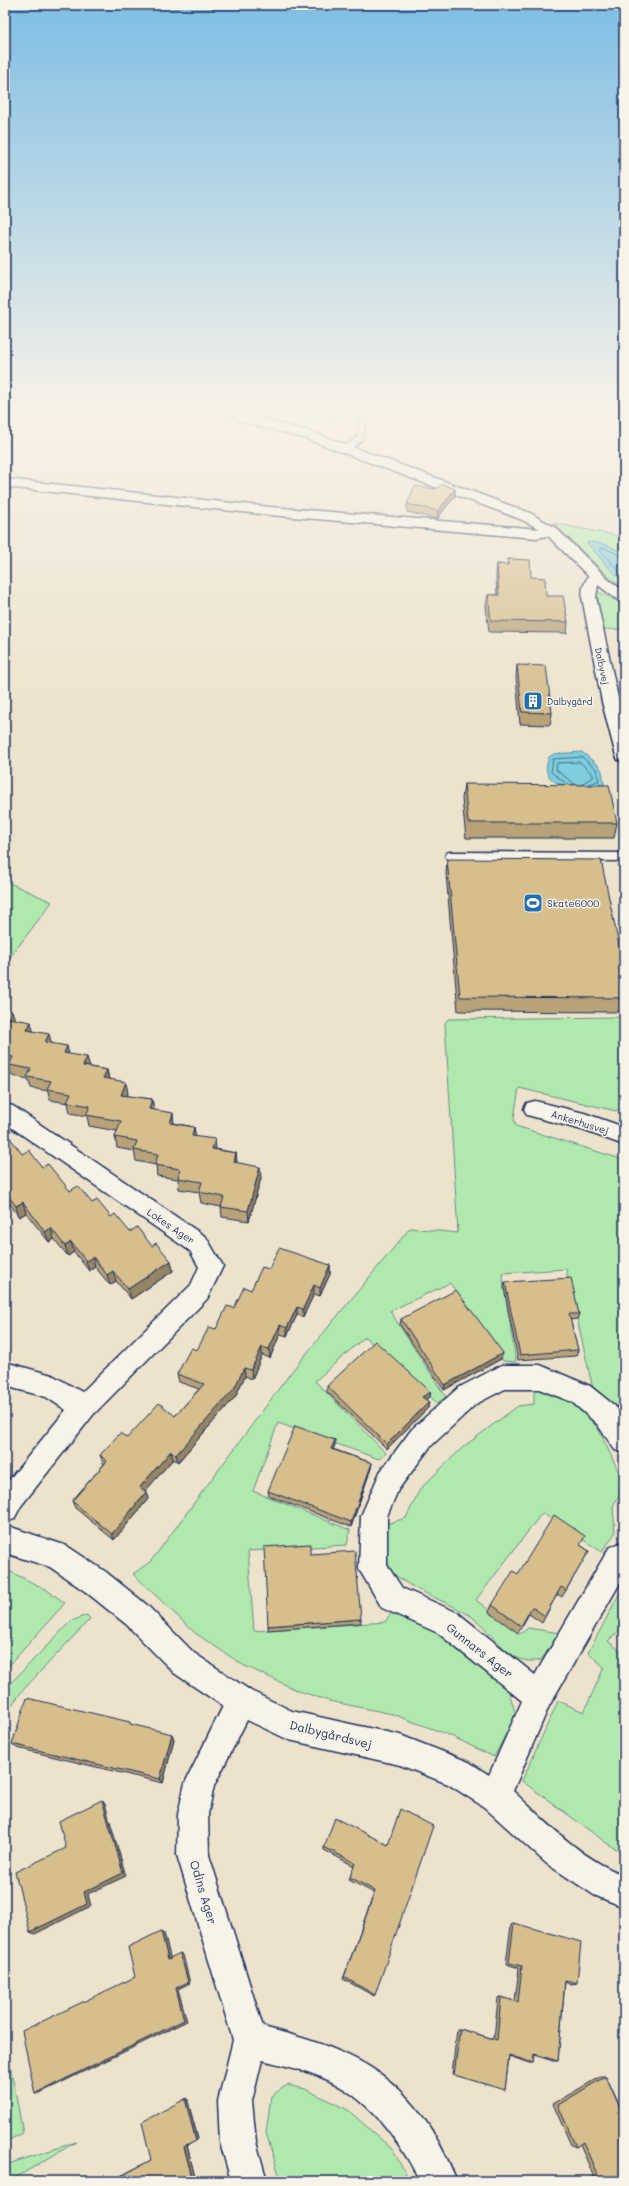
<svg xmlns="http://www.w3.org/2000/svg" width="629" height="2186" viewBox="0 0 629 2186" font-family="Mali,sans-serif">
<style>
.green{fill:#b0e9ad;stroke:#668c86}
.water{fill:#7fcddd;stroke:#578eaa}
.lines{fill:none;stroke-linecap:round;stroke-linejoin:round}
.shore{stroke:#436e91;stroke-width:1}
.lane-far1-casing{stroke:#1b2f5e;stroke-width:8}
.lane-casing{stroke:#1b2f5e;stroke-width:11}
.street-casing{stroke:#1b2f5e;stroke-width:3}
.lane-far1{stroke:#f7f3e8;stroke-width:6}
.lane{stroke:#f7f3e8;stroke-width:8}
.street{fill:#f7f3e8;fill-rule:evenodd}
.wall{fill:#b8a379;stroke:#1b2f5e}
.shaded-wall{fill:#968563;stroke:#1b2f5e}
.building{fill:#d6be8d;stroke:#1b2f5e}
.labels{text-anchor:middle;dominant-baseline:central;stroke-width:3;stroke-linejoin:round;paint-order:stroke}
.far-street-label{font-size:9px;fill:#1b2f5e;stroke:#f7f3e8}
.far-poi-label{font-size:9px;fill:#1b2f5e;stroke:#f7f3e8;text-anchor:start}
.poi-label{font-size:10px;fill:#1b2f5e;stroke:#f7f3e8;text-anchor:start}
.street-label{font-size:10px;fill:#1b2f5e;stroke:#f7f3e8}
.near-street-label{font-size:12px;fill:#1b2f5e;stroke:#f7f3e8}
</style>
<rect width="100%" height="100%" fill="#ede3cd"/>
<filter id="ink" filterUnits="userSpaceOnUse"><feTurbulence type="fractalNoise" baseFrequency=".025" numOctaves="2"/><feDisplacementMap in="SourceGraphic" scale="8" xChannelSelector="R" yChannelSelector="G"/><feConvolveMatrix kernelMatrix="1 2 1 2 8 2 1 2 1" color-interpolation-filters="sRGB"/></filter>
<g filter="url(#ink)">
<!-- green -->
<path class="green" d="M247,411H341L334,422Z
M553,523L624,537V589L608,576Z
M597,591L624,605V630L602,629Z
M5,881L52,902L5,964Z
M624,1017V1106L616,1111L519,1088L514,1118L516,1126L624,1160V1427L592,1385L566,1269L502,1273L516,1362L503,1361L450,1283L390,1311L446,1397L437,1403L365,1337L315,1381L386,1453L379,1459L278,1423L253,1491L350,1530L347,1545L248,1551L254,1631L385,1622L395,1607L452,1637L481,1661L509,1692L516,1715L494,1757L449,1735L392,1714L329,1701L299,1691L243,1665L195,1633L133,1574L151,1561L292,1371L410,1228L458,1233L445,1023L448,1019Z
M534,1385L575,1401L599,1430L623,1481V1489L613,1506L615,1533L602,1552L542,1513L476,1600L520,1634L528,1628L560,1633L541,1660C509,1668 495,1633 472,1617C453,1603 398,1586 389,1567C384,1555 383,1537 386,1524L406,1518L420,1489L463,1447L518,1406L534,1404Z
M5,1569L47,1590L65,1603L5,1670Z
M624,1585V1626L608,1641L624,1654V1852L612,1847L522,1781L558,1701L584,1712L604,1667L588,1653Z
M87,1615L90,1619L23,1690L5,1714V1689L71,1621Z
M5,2038L23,2133L5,2142Z
M287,2085L305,2089L348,2110L392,2149L410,2181H281L266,2133L271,2096Z
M76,2142L10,2181H5V2165Z"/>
<!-- water -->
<path class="water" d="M593,542L610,546L624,554V582L606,565L587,543Z
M582,752L599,766L602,771L604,784C590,788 553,791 547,772C545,768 548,761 549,757L554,754Z"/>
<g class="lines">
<!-- shore -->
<path class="shore" d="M624,557L605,548L599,549L624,577
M567,784L551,772L553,759L582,757L596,769L599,781L589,784
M575,784L556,770L557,763L580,762L594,776L582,784"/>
<!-- lane-far1 casing -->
<g class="lane-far1-casing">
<path id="lane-far1" d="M346,449L360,438L363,419"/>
</g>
<!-- lane casing -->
<g class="lane-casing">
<path id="lane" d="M450,856L624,857"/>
</g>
<!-- street casing -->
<g class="street-casing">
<path id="street" d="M223,411H238L248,415L315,433L530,513L556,528L609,580L624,591V602L619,601L598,585L596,597L624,725V761L618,760L616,756L602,702L582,597L583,587L588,576L548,536L536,538L270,515L5,487V479L270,507L540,529L520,519L307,439L240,421Z
M535,1101L584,1113L624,1127V1145L582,1130L527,1115L524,1109L527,1103Z
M5,1104L13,1106L206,1237L223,1266L207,1299L93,1415L21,1506L14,1519L5,1523V1485L66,1410L46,1397L5,1386V1362L52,1375L82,1392L191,1285L199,1267L190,1251L5,1123Z
M502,1365H540L590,1386L615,1406L624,1419V1453L615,1450L597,1424L572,1402L539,1389H505L476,1404L430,1447L398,1490L387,1516V1565L402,1588L458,1613L535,1675L609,1548L624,1541V1576L549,1706L513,1791C545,1821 582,1860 624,1875V1907L594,1895L547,1864L484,1807L448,1784L400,1765L289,1740L247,1720L214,1786L208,1814L209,1855L263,2027C365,2053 415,2079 457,2181H420C398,2138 368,2096 321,2077C302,2069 282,2065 262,2060L252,2101L256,2142L267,2181H231L220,2142L218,2101L233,2040L177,1855L178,1814L185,1783L223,1706L174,1673L127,1625L86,1592L50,1567L5,1553V1525L67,1546L106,1572L147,1605L194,1653L251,1691L292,1711L400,1735L469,1762L489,1775L522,1701L438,1633L382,1608L359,1569L361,1516L380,1472L412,1429L458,1388Z"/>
</g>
<!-- lane-far1 -->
<use href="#lane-far1" class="lane-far1"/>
<!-- lane -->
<use href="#lane" class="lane"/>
<!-- street -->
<use href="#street" class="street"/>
</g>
<!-- wall -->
<path class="wall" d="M435,489H455V496L437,519L407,512V504Z
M508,559L531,577L568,622L567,633L489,632L486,606L488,595H497L496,575L497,564L507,565Z
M517,665L552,713L550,725L520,724L516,677Z
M464,784L617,823L614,838H466L462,799Z
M447,859L624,969V1012L458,1011L446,874Z
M5,1009L15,1020L51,1043L89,1067L107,1070L109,1079L128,1093L127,1096L152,1099L154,1110L174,1123L194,1127L195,1136L216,1149L236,1153L237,1163L261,1178L249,1221L222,1217L221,1207L201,1203L199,1192L179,1189L178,1179L157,1176L156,1165L136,1161L134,1151L117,1148L115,1137L117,1131L89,1126L87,1116L70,1113L68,1103L50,1100L48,1091L31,1088L28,1079L12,1076L9,1067L5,1066Z
M5,1141L22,1154L42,1167L70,1191L92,1203L111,1217L130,1232L152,1246L171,1261L173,1271L131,1299L116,1281L110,1285L95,1267L89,1271L74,1252L68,1256L54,1239L49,1242L26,1213L19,1217L7,1200L5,1202Z
M330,1265V1274L320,1296L314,1294L303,1317L297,1315L287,1336L280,1334L270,1358L262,1355L252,1379L245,1376L235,1397L178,1462L173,1459L145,1491L146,1492L148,1499L114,1540L75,1508L72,1501L104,1464L103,1463L100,1455L127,1438L175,1416L199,1389L179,1382L177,1374L197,1350L251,1290L269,1269Z
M505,1282L579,1314L577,1319L570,1320L578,1350L576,1356L518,1360L504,1288Z
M401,1319L503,1353L501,1359L444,1390L400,1325Z
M327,1386L430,1397L426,1400L429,1402L428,1408L387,1449L327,1392Z
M335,1445L333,1449L372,1463L371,1468L351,1527L269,1496L268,1491Z
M580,1545L589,1551L562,1597L557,1594L542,1623L529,1614L518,1633L489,1612L492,1605L518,1574Z
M361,1619V1623L268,1630V1626Z
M132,1725L174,1739L163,1783L17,1748L12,1744Z
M388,1845L375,1995L374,1996L343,1979L374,1893L349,1880L354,1866L324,1850V1847Z
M514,1923L577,1983L572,1984L565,1982L558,2061H553L534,2055L533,2063H529L509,2056L505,2090L452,2074L457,2029H460L494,2039L498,1998L501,1997L515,2001L519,1968L506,1964L511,1925Z
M601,2076H606L622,2111L624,2110V2181H594L595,2180L580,2144L576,2147L571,2145L553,2104Z
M187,2098L198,2139L187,2146L196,2181H111L151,2160Z"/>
<!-- shaded-wall -->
<path class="shaded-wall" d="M455,489V496L437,519L438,511Z
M12,1011L16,1022L8,1018Z
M31,1022L34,1034L27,1030Z
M49,1034L52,1045L45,1042Z
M67,1046L70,1057L64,1053Z
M87,1057L90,1068L83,1066Z
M107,1070L109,1081L103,1078Z
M126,1082L128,1093L123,1106L121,1095Z
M152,1099L154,1110L149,1109Z
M173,1113L174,1124L170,1123Z
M194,1127L196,1138L192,1136Z
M215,1139L216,1150L212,1149Z
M236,1153L237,1164L234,1162Z
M260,1167L261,1178L249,1221L248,1211Z
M5,1195L7,1200L5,1202Z
M23,1202L26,1213L19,1217L16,1206Z
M51,1228L54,1239L49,1242L45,1232Z
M71,1242L74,1252L68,1256L65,1246Z
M93,1257L95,1267L89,1271L86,1261Z
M171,1261L173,1271L131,1299L128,1289Z
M330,1265V1274L320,1296V1288Z
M113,1271L116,1281L110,1285L107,1275Z
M314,1285V1294L303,1317V1309Z
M297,1307V1315L287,1336V1328Z
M280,1325V1334L270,1358L269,1349Z
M262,1347V1355L252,1379L251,1370Z
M503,1353L501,1359L444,1390L445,1385Z
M244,1368L245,1376L235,1397L178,1462L176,1455Z
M431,1392L430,1397L422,1402V1397Z
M429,1402L428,1408L387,1449V1444Z
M335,1440V1445L331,1454V1449Z
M171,1451L173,1459L143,1494L140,1487Z
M372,1463L371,1468L351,1527V1522Z
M146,1492L148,1499L114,1540L112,1534Z
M172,1734L174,1739L163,1783L160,1779Z
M102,1800L105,1804L126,1876L88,1894L91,1906L35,1934L30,1932L84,1892Z
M161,1931L164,1933L171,1960L168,1959Z
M180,1953L183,1955L190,1983L178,1989L187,2021L40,2093L35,2094L176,1988Z
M187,2098L198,2139L196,2141L185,2099Z
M187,2145L196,2181H193L184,2147Z"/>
<!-- building -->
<path class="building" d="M443,484L455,489L438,511L407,504L415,486L435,489Z
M508,559L530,560L531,577L545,578L546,596H563L568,622L491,621L488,595H499L497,564L508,565Z
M517,665L546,666L552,713L522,712Z
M464,784L609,785L617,823H468Z
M447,859L601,860L624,969V998L460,997Z
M5,1009L12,1011L8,1018L31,1022L27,1030L49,1034L45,1042L67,1046L64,1053L87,1057L83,1066L107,1070L103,1078L126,1082L121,1095L152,1099L149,1109L173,1113L170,1123L194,1127L192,1136L215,1139L212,1149L236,1153L234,1162L260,1167L248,1211L221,1207L224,1197L199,1192L202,1182L178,1178L180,1169L155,1165L158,1154L134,1150L137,1141L115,1137L121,1121L86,1115L90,1106L67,1102L71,1093L47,1089L51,1081L27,1077L31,1069L9,1065L13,1057L5,1055Z
M10,1138L22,1154L29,1150L42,1167L48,1164L70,1191L78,1186L92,1203L97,1200L111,1217L115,1214L130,1232L137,1227L152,1246L156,1243L171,1261L128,1289L113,1271L107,1275L93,1257L86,1261L71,1242L65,1246L51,1228L45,1232L23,1202L16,1206L5,1192V1141Z
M279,1248L330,1265L320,1288L314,1285L303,1309L297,1307L287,1328L280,1325L269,1349L262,1347L251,1370L244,1368L234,1389L176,1455L171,1451L140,1487L146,1492L112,1534L72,1501L107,1461L100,1455L120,1433L127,1438L159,1403L175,1416L204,1384L177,1374L191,1348L197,1350L209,1327L216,1329L227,1306L234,1308L244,1287L251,1290L262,1267L269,1269Z
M571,1278L579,1314H569L578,1350L520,1355L505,1282Z
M456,1290L503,1353L445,1385L401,1319Z
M375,1341L431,1392L422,1397L429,1402L387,1444L327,1386Z
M295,1426L335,1440L331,1449L372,1463L351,1522L268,1491Z
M554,1515L585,1536L580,1545L589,1551L566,1590L561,1587L545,1616L532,1607L521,1626L492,1605L513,1571L518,1574Z
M310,1544V1554L355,1551L361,1619L268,1626L264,1547Z
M27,1698L130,1722V1724L172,1734L160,1779L12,1744Z
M102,1800L123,1873L84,1892L87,1904L30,1932L15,1872L66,1848L59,1821Z
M400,1809L433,1826L375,1995L344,1977L375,1891L350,1877L355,1863L324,1847L335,1818L388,1845Z
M514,1923L581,1942L577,1983L565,1980L558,2061L534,2054L533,2063L509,2055L505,2090L454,2075L460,2029L497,2040L501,1997L518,2002L522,1966L509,1963Z
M161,1931L168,1959L180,1953L188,1982L176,1988L184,2020L35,2094L22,2031L135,1977L128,1947Z
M606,2076L623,2115H624V2181H600L583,2142L576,2147L558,2105Z
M185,2099L196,2141L184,2147L193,2181H112L151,2160L142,2122Z"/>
</g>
<!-- sky -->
<linearGradient id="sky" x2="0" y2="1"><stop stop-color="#7ebee4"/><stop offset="0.57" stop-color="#f7f2e8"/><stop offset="1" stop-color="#f7f2e8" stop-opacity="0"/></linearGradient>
<rect width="629" height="717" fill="url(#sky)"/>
<!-- icons -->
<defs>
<g id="building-square" transform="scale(1)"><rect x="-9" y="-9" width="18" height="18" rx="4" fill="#1f6fb2" stroke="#f7f3e8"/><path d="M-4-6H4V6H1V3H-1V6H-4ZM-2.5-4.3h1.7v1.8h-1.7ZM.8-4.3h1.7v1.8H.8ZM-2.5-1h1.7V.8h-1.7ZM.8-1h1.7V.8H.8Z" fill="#fff"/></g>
<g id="stadium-square" transform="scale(1)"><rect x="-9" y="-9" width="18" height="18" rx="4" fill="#1f6fb2" stroke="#f7f3e8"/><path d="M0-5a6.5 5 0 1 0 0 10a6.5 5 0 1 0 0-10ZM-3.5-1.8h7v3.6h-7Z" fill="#fff"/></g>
</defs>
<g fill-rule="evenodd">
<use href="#building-square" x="533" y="701"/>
<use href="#stadium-square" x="533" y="903"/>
</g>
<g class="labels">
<!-- far-street labels -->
<g class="far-street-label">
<text transform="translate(602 666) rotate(78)">Dalbyvej</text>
</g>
<!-- far-poi labels -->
<g class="far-poi-label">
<text x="547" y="701">Dalbygård</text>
</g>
<!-- poi labels -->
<g class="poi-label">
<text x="547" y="903">Skate6000</text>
</g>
<!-- street labels -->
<g class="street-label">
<text transform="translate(580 1122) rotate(17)">Ankerhusvej</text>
<text transform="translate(171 1226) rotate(34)">Lokes Ager</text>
</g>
<!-- near-street labels -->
<g class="near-street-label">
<text transform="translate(480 1650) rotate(38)">Gunnars Ager</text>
<text transform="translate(331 1734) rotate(14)">Dalbygårdsvej</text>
<text transform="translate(204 1892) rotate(73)">Odins Ager</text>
</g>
</g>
<!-- margin -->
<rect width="629" height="2186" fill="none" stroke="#f7f3e8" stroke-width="20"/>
<rect x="10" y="10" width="609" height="2166" fill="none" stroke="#1b2f5e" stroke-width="1.5" filter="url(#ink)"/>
</svg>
